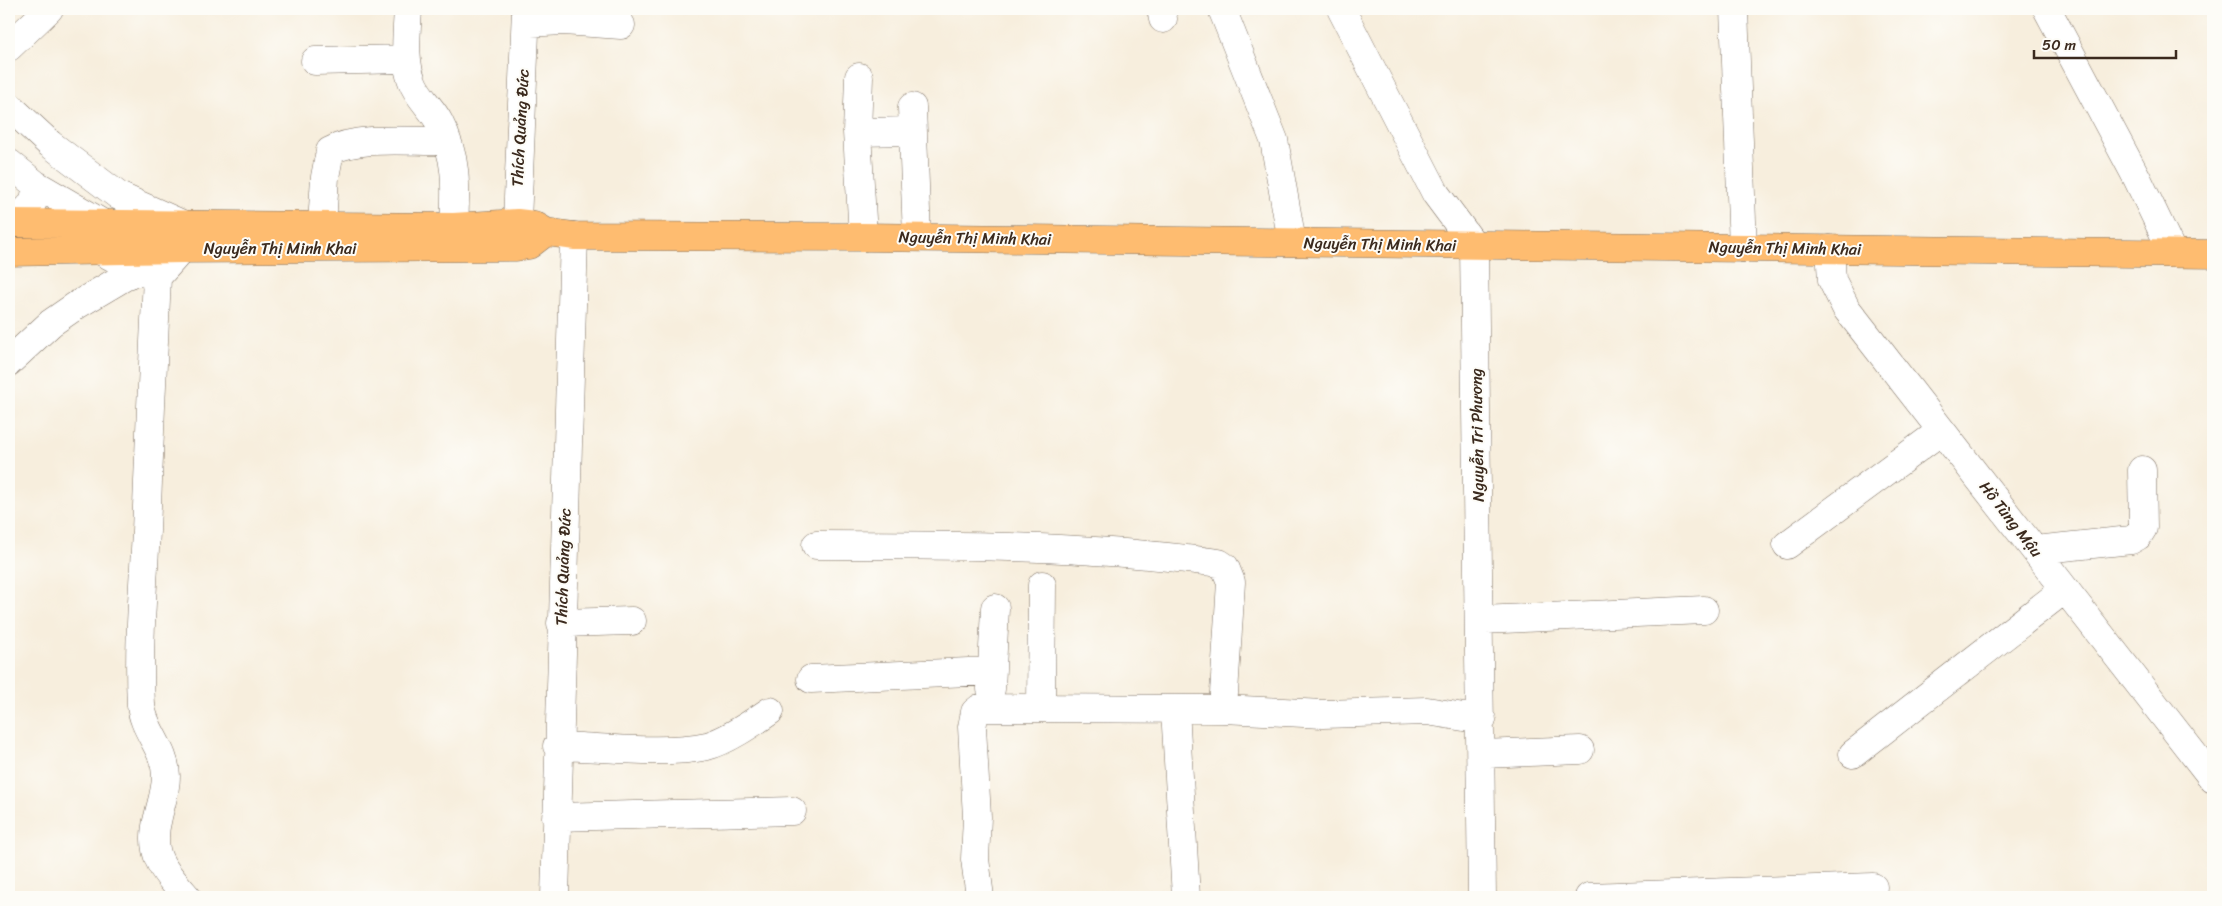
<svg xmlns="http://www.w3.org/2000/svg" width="2222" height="906" viewBox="0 0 2222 906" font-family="Sriracha,sans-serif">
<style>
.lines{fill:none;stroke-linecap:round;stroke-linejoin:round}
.minor-casing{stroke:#7d6f61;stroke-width:29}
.major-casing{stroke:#7d6f61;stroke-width:29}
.minor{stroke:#fff;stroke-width:28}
.major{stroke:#febc70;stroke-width:28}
.labels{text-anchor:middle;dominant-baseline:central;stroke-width:4;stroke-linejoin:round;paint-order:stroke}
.street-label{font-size:16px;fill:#3b2a1e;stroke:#fdfcf7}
</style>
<rect width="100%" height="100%" fill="#fdfcf7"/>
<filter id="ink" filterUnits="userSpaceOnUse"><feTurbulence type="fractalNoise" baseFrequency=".02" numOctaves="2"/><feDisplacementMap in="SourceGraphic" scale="10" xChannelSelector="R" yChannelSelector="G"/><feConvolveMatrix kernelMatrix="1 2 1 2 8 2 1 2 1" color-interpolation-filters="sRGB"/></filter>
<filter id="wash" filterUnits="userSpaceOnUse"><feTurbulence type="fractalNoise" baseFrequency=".0096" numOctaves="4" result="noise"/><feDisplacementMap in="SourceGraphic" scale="20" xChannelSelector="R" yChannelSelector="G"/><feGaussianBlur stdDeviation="1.12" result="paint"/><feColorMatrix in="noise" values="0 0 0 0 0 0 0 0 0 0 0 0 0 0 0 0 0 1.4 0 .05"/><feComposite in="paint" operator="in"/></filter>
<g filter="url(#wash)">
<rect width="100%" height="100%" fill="#f7eedd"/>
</g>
<g filter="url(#ink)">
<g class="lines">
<!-- minor casing -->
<g class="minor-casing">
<path id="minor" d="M408,9C407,32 403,59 412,81C417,96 432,108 439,122C458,158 456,187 454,227
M1161,9L1163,19
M1222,9L1274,140L1292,242
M1341,9L1436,194L1474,245L1482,897
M1734,9L1743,248
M2047,9L2137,178L2173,253
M526,23L563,21L621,25
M9,47L49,9
M315,61L406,59
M859,77L857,132L863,237
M9,106L50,144L119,196L182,224V249L157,277C153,362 149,446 146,531C143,589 138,647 141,705C143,730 166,750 166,776C166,790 161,804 158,817C148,855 163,870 187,897
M912,107L917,237
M857,132L912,131
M9,163L35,184L102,223L103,252L136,270L157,277
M9,221C25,213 39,204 35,184
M322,225L325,177L330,151C360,135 413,142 447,141
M516,245L526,9
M1830,249L1832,280L1846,308L2213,779
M9,362L51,323L77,305L136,270
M816,545C951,545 1086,545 1219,563L1225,567L1231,582L1223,709
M1787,545L1941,431
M2035,550L2131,540L2138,536L2143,528L2142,470
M1480,620L1704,610
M561,623L632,621
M811,679L991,671
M991,689L995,608
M1041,708L1042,585
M1175,709L1186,897
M557,746C601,747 665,755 707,746C727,741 754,722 770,711
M1482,754L1580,750
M1853,754L2065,589
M556,817L792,811
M555,897L574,236
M980,897L975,859L977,817L972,727L975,712L980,708L1223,709L1323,714L1427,711L1482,720
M1589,897L1873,887"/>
</g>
<!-- major casing -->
<g class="major-casing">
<path id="major" d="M9,223L454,227L517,223L534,225L546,232L574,236L863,237L2213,254
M9,252L182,249L516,247L529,245L546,232"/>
</g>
<!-- minor -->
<use href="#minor" class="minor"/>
<!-- major -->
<use href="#major" class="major"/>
</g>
</g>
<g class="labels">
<!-- street labels -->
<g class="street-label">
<text transform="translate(520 128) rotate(-87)">Thích Quảng Đức</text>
<text transform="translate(975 238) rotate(1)">Nguyễn Thị Minh Khai</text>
<text transform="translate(1380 244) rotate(1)">Nguyễn Thị Minh Khai</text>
<text x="280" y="248">Nguyễn Thị Minh Khai</text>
<text transform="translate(1785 248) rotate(1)">Nguyễn Thị Minh Khai</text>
<text transform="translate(1477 435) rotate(-91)">Nguyễn Tri Phương</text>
<text transform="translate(2011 519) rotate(52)">Hồ Tùng Mậu</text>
<text transform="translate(563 567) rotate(-88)">Thích Quảng Đức</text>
</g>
</g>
<!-- margin -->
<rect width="2222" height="906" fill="none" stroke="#fdfcf7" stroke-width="30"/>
<!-- scale -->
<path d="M2034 50v8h142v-8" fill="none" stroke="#3b2a1e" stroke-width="2.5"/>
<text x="2042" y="50" font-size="15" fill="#3b2a1e" stroke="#fdfcf7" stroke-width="4" paint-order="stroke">50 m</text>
</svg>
